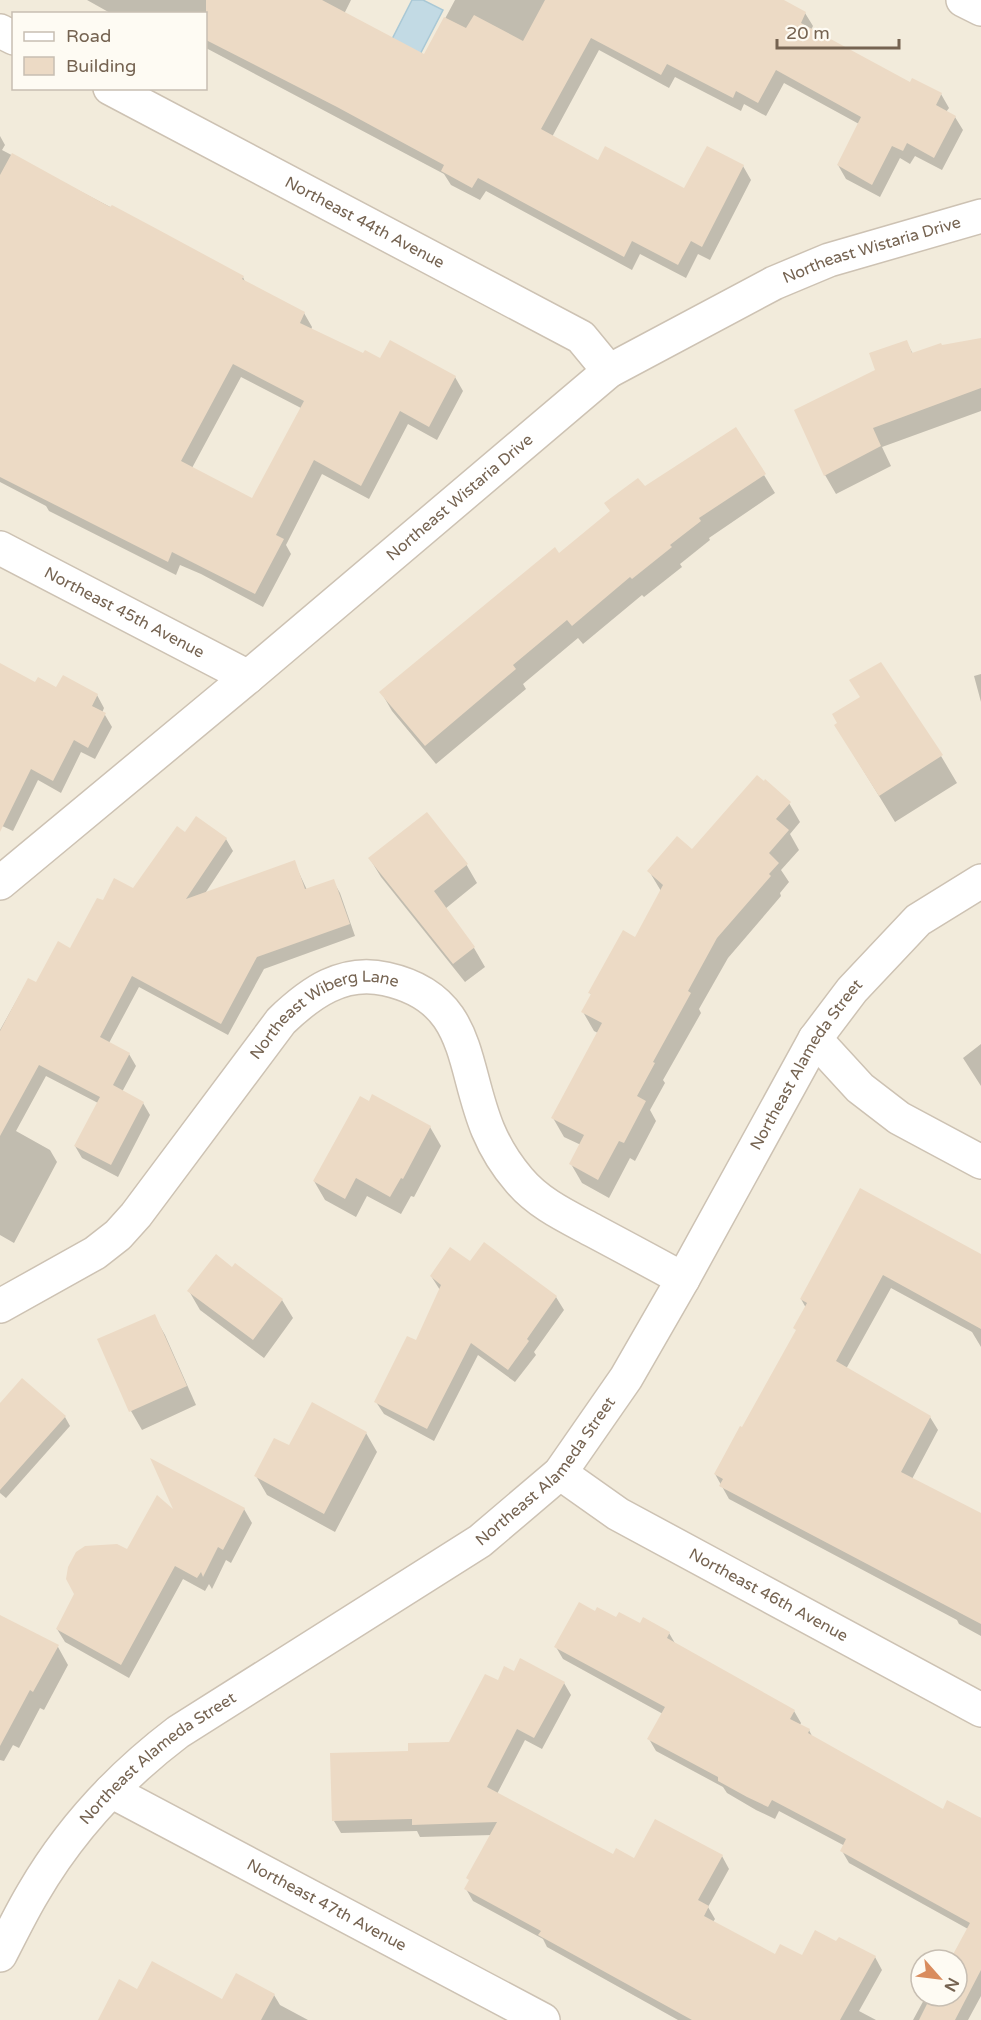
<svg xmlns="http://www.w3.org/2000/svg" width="981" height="2020" viewBox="0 0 981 2020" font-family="'Varela Round',sans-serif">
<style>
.residential{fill:#f2ebdb;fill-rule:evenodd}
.water{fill:#c2dae4;stroke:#a9c8d5;stroke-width:1.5}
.shadow{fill:#0003;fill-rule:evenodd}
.building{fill:#ecdac5;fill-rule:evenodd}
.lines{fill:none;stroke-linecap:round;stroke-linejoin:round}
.minor-casing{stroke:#cdc2b3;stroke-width:36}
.minor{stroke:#fff;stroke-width:33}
.labels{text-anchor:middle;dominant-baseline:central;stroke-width:5;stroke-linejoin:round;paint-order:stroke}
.street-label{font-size:16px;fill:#756351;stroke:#fefbf3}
</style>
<rect width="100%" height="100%" fill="#fbf8ed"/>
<!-- residential -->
<path class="residential" d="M0,0H981V2020H0ZM14,14H206V88H14ZM921,1960H957V1996H921Z"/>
<!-- water -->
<path class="water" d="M412,0H423L443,10L414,66L386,51Z"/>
<!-- shadow -->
<path class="shadow" d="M87,0H351L344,14L425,56L455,0H781L805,13L813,26L811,30L911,84L941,94L949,108L946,112L955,117L963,130L942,170L915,156L910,164L900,158L880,197L846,179L838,165L859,124L784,83L766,116L744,104L741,111L675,77L669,88L599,50L552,137L598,162L685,190L743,166L751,180L710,260L698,254L686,278L640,254L632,270L486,191L480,200L451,185L444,174L206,48V14H112Z
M0,136L5,145L2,150L243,277L246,284L304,313L312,327L311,330L363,355L455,377L463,391L437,440L408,424L369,499L322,474L286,545L291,554L263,607L201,574L180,565L176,575L49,511L46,506L0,482ZM241,377L301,408L253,500L192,468Z
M981,340V411L882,447L891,466L836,494L825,475L877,371L906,341L913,354Z
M764,475L775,493L709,538L710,540L680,564L682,567L644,597L642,595L583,644L578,638L523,684L526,689L436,764L392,711L381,692L644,488Z
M880,664L941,756L957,783L895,822L852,752L860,698Z
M0,665L36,684L97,695L104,708L102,713L105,715L112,727L95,759L81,752L61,793L38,780L13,831L0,825Z
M981,674V702L974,676Z
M789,803L800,822L790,834L799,850L781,870L789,882L780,893L781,896L728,958L699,1009L701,1013L663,1080L665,1083L650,1110L656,1121L635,1161L630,1158L609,1198L582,1183L571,1164L581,1145L564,1137L553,1118L598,1033L594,1031L583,1012L592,996L590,993L636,939L661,891L649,871Z
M185,834L226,839L233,851L204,895L294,862L307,890L333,881L340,893L355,936L264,969L228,1035L139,987L109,1043L129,1054L136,1066L122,1092L143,1103L150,1115L118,1177L82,1158L75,1146L98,1103L46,1076L16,1131L50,1150L57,1162L14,1243L0,1235V1030L28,980L36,984L71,950L104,902L134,890Z
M370,859L466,864L477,883L445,909L474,948L485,967L465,982L381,877Z
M981,1044V1086L963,1058Z
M430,1127L441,1146L414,1197L411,1196L401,1214L367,1196L356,1217L325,1200L314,1181Z
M861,1190L981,1264V1347L972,1332L891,1288L846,1369L930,1417L938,1430L912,1479L981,1515V1636L959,1624L957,1620L729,1499L715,1474L743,1429L797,1331L806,1308L801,1299Z
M470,1263L556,1297L564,1310L534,1352L536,1355L515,1382L478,1355L434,1441L384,1414L376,1402L417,1342L440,1290L431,1276Z
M232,1269L282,1300L293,1318L264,1358L200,1310L189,1291Z
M154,1316L165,1335L196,1405L142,1430L131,1411Z
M0,1405L65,1417L70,1426L6,1498L0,1493Z
M366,1433L377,1452L335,1532L267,1495L256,1476Z
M153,1461L244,1509L252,1523L231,1563L226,1560L212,1589L209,1584L205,1591L183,1579L129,1678L65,1642L57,1629L128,1551L177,1514Z
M596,1613L669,1633L676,1645L794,1711L801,1723L800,1725L809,1730L813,1738L944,1811L981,1818V1996L968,2020H913L926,1996H957V1960H952L968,1929L849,1863L842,1851L845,1846L779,1811L775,1819L756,1810L727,1793L723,1787L656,1751L649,1739L663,1714L563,1659L556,1647Z
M0,1617L58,1647L68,1665L44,1710L40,1708L19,1748L13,1745L4,1761L0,1760Z
M515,1673L564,1683L571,1695L542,1749L525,1740L497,1794L614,1856L635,1860L722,1856L729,1869L708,1907L715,1919L713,1922L776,1956L802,1957L837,1943L875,1957L882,1970L859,2011L876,2020H678L547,1947L543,1939L473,1901L466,1889L492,1835L420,1837L417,1831L341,1833L334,1821L410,1752L450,1743L498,1682Z
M138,1991L222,2001L274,1995L280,2005L308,2020H99Z"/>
<!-- building -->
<path class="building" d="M206,0H322L424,54L444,17L466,28L474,15L523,41L545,0H784L806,12L801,23L910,82L912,78L942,93L936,105L956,116L934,158L907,143L903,151L892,146L872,185L837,165L861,117L776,70L758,103L736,91L733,98L667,64L661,75L591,38L541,129L598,160L605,146L684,188L707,146L744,165L702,247L691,241L678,265L632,241L624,257L478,178L472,188L441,171L444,165L337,107L206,40Z
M12,153L110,207L112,205L157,229L244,276L242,279L305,312L300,323L363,353L365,350L380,358L390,340L456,376L429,427L400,411L361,486L314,460L276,535L284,539L255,594L172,552L168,562L0,477V175ZM233,364L304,401L252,498L181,461Z
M981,338V388L873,428L881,446L824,476L794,410L875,370L869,353L907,340L912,353L941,343L942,345Z
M736,427L766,474L699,518L701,521L670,545L672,547L632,579L630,577L572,626L567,620L513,665L516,669L425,746L379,692L555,547L559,553L610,511L604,503L638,478L645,486Z
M881,662L943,755L879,796L834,725L837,723L832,714L860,697L849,680Z
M0,663L35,682L38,677L56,687L63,675L98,694L92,706L106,713L88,748L74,740L53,781L31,769L0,832Z
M757,775L764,781L765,779L791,802L776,819L789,830L769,853L779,863L769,874L771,876L717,938L688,991L691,993L653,1062L655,1063L637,1096L646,1101L624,1143L619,1141L598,1180L569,1164L584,1135L551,1118L602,1023L581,1012L591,994L588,993L623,930L635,937L663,885L647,871L677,836L692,849Z
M427,812L468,864L434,891L475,947L453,964L368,858Z
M196,816L227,838L186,899L295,860L305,889L334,879L350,924L257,957L221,1024L132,976L100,1037L130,1053L113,1085L144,1102L111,1165L74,1146L100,1097L39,1065L0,1136V1031L28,978L36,982L58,941L70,948L97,898L103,900L114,878L133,888L177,826L185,832Z
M372,1094L431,1126L403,1179L401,1178L390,1197L356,1178L345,1199L313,1181L360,1096L369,1101Z
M860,1188L981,1254V1329L883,1275L836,1361L931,1416L901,1472L981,1513V1624L719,1486L723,1479L714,1474L740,1426L742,1427L796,1330L793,1328L807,1303L800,1299Z
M484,1242L557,1296L527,1339L529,1341L508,1370L471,1343L427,1429L374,1402L407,1336L416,1340L441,1285L430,1276L450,1247L470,1261Z
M216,1254L232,1267L235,1263L283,1299L253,1340L187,1291Z
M155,1314L187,1386L129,1412L97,1339Z
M22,1378L66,1416L0,1490V1403Z
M312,1402L367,1432L324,1514L254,1476L274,1438L289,1445Z
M150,1458L245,1508L223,1550L218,1547L203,1577L201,1572L197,1578L175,1566L121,1665L56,1629L74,1594L66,1579L68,1567L76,1552L85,1546L117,1544L127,1549L157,1495L173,1509Z
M579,1602L595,1611L597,1607L616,1617L619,1612L640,1623L643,1617L670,1632L667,1638L795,1710L790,1719L810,1729L808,1733L943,1809L947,1800L981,1818V1970L955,2020H919L931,1996H957V1960H950L970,1923L840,1851L846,1839L772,1800L768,1807L747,1797L718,1781V1777L647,1739L665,1707L554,1647Z
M0,1615L59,1645L33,1692L30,1690L0,1746Z
M520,1658L565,1682L534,1738L517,1729L487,1787L613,1854L616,1848L634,1858L655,1819L723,1855L698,1900L709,1906L704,1916L775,1954L780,1944L802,1955L815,1930L836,1941L839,1937L876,1956L840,2020H692L538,1935L541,1931L464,1889L469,1880L466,1878L497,1822L412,1825V1819L332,1821L330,1753L408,1751V1743L449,1742L485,1674L498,1680L504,1666L514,1671Z
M152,1961L222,1999L236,1973L275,1994L261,2020H98L119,1979L137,1989Z"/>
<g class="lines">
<!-- minor casing -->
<g class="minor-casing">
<g id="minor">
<path d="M963,0L981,9"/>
<path d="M0,31L14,38"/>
<path id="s1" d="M110,88L581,337L609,371"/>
<path id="s2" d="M0,548L248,677"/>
<path id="s3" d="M0,883L248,677L609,371L774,283L829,260L981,216"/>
<path d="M815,1039L860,1088L899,1118L981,1162"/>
<path id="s4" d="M0,1306L95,1253L118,1235L136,1215L281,1021C310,993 343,969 386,979C472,998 461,1065 488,1130C496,1149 506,1165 519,1180C539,1204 568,1217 594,1231C624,1247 654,1263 683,1279"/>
<path id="s5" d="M560,1473L618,1514L981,1710"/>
<path id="s6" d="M111,1791L543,2020"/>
<path id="s7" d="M0,1955C11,1934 21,1913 33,1893C69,1831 120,1776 178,1732L480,1541L560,1473L626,1378L683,1279L815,1039L852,990L918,920L981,881"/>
</g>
</g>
<!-- minor -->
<use href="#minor" class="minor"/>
</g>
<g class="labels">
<!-- street labels -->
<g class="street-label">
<text stroke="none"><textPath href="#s1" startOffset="288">Northeast 44th Avenue</textPath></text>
<text stroke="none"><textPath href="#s3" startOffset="1086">Northeast Wistaria Drive</textPath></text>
<text stroke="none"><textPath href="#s3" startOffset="600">Northeast Wistaria Drive</textPath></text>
<text stroke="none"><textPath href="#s2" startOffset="140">Northeast 45th Avenue</textPath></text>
<text stroke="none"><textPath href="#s4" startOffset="450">Northeast Wiberg Lane</textPath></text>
<text stroke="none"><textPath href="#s7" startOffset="1228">Northeast Alameda Street</textPath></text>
<text stroke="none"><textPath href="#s7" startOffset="742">Northeast Alameda Street</textPath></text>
<text stroke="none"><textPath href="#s5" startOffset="242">Northeast 46th Avenue</textPath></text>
<text stroke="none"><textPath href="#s7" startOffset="256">Northeast Alameda Street</textPath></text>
<text stroke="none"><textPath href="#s6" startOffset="244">Northeast 47th Avenue</textPath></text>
</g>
</g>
<!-- legend -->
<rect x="12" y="12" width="195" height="78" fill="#fefbf3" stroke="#c7beb2" stroke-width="1.5"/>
<rect x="24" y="32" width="30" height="9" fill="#ffffff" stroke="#c7beb2" stroke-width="1.5"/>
<text x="66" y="42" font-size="18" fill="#756351">Road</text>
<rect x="24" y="57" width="30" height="18" fill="#ecdac5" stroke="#c7beb2" stroke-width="1.5"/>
<text x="66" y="72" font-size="18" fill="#756351">Building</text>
<!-- north arrow -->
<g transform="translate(939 1978) rotate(118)"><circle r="28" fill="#fefbf3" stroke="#c7beb2" stroke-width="1.5"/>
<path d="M0-4.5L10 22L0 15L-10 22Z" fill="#d98c5e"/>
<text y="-9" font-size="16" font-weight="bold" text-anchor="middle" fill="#756351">N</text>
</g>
<!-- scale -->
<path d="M777 39v9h122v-9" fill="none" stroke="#756351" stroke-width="3"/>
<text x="786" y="39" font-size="18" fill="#756351" stroke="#fefbf3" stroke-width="4.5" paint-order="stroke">20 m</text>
</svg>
